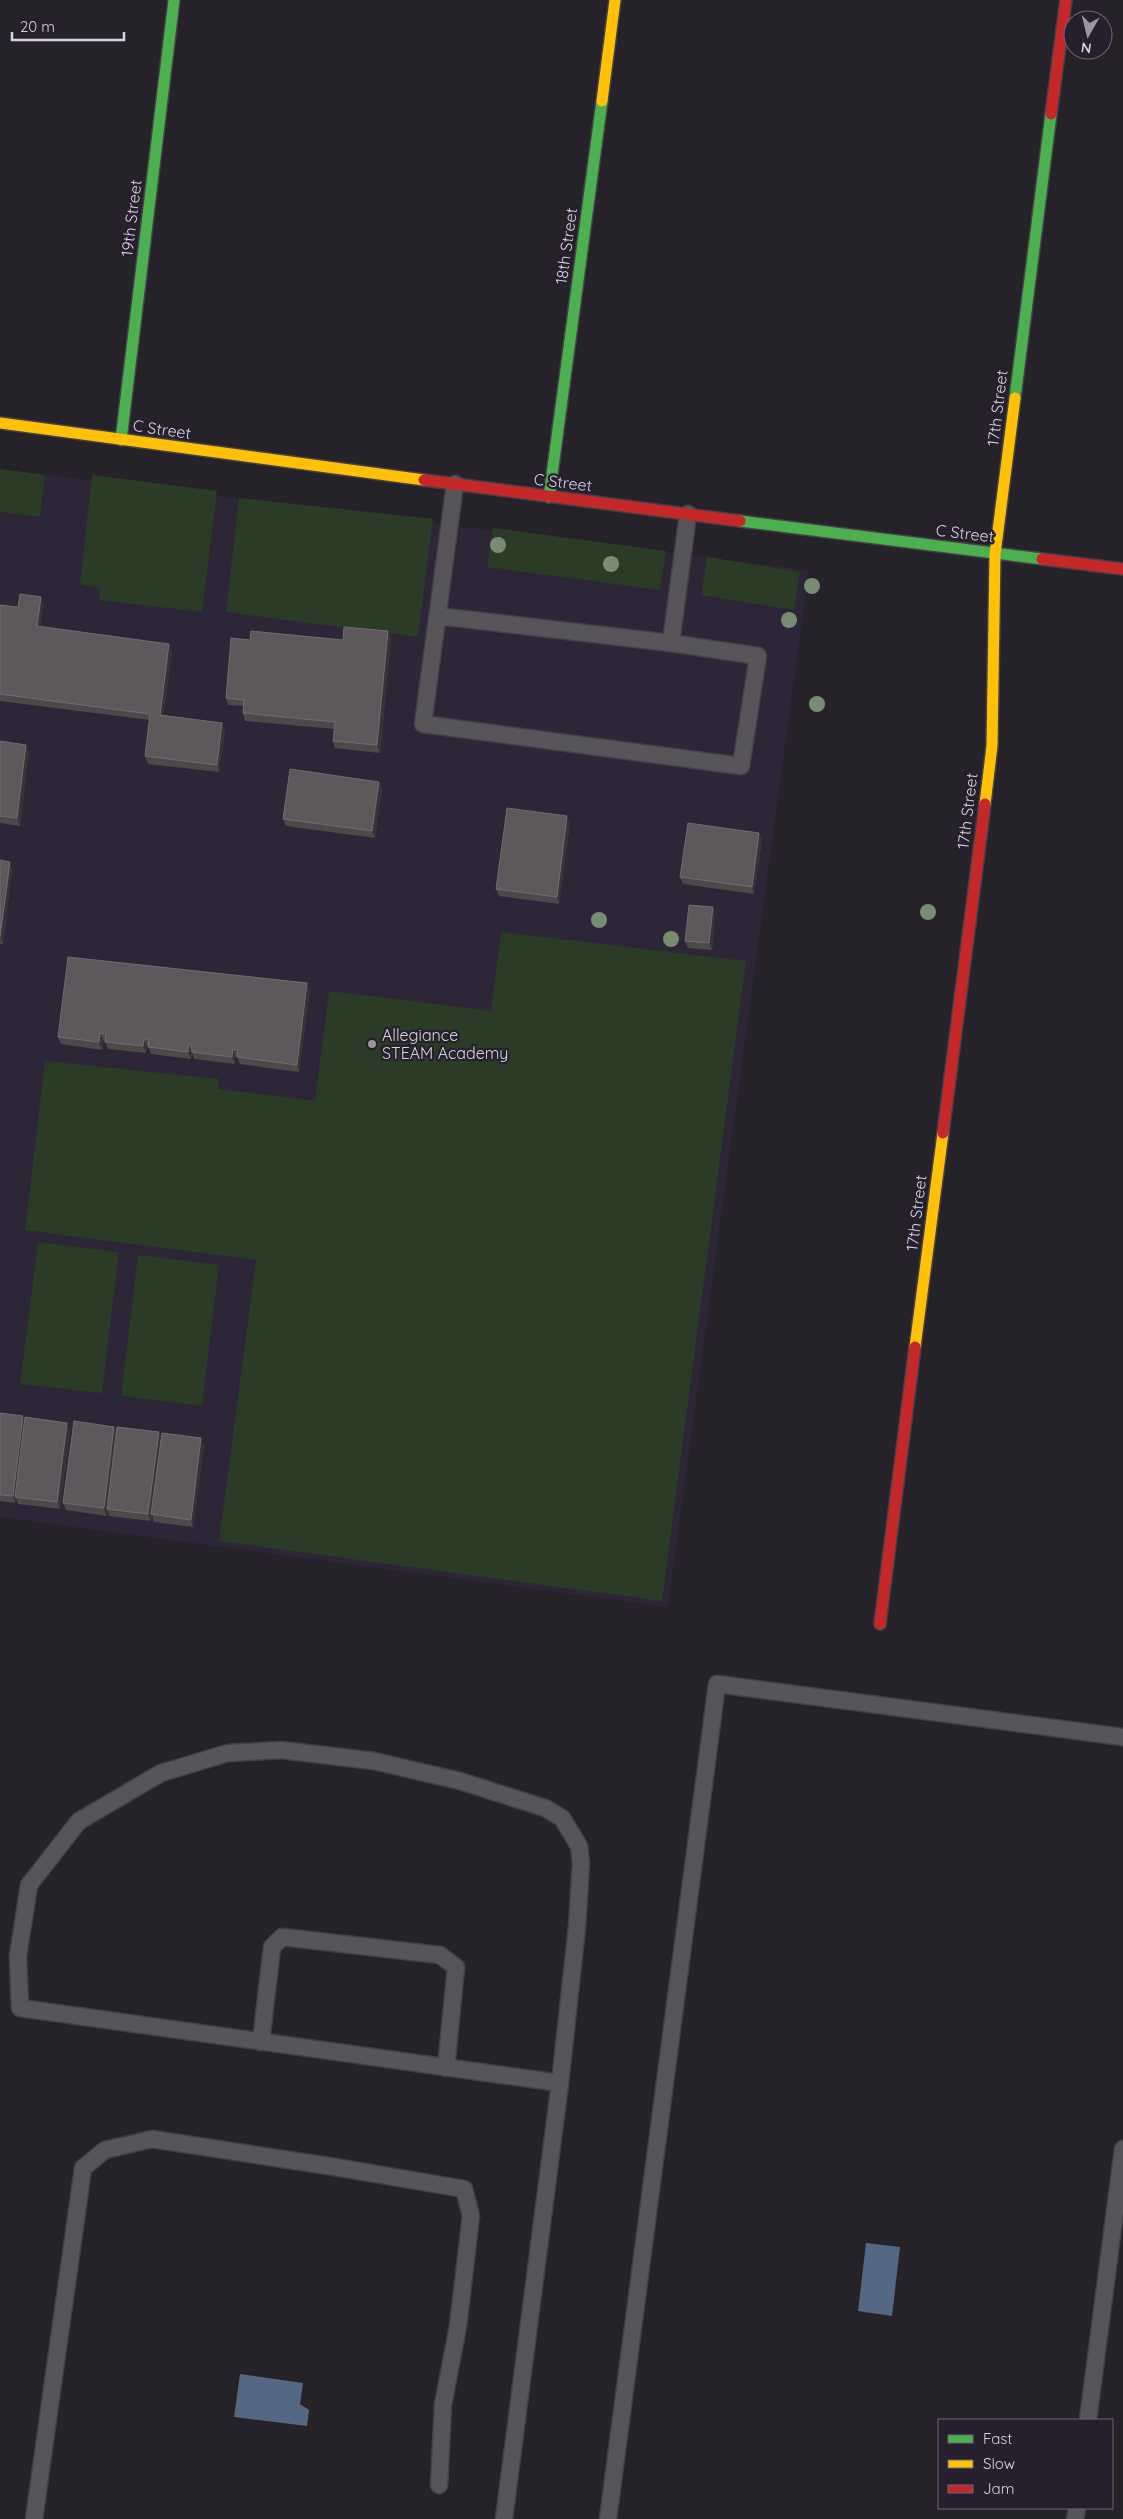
<svg xmlns="http://www.w3.org/2000/svg" width="1123" height="2519" viewBox="0 0 1123 2519" font-family="Quicksand,sans-serif">
<style>
.built{fill:#2d2538}
.green{fill:#2b3c26}
.water{fill:#546883}
.lines{fill:none;stroke-linecap:round;stroke-linejoin:round}
.lane-casing{stroke:#434047;stroke-width:19}
.fast-casing{stroke:#434047;stroke-width:14}
.slow-casing{stroke:#434047;stroke-width:14}
.jam-casing{stroke:#434047;stroke-width:14}
.lane{stroke:#57545a;stroke-width:16}
.fast{stroke:#4caf50;stroke-width:11}
.slow{stroke:#ffc107;stroke-width:11}
.jam{stroke:#c62828;stroke-width:11}
.tree{fill:#788c72}
.wall{fill:#4d494b}
.shaded-wall{fill:#373337}
.building{fill:#5c585b;stroke:#706c70}
.poi-dot{fill:#9a96a0;stroke:#251f2e;stroke-width:2}
.labels{text-anchor:middle;dominant-baseline:central;stroke-width:4.5;stroke-linejoin:round;paint-order:stroke}
.street-label{font-size:16px;fill:#d8d4df;stroke:#251f2e}
.poi-label{font-size:16px;fill:#d8d4df;stroke:#251f2e;text-anchor:start}
</style>
<rect width="100%" height="100%" fill="#26222a"/>
<!-- built -->
<path class="built" d="M0,469L809,570L668,1607L0,1517Z"/>
<!-- green -->
<path class="green" d="M0,469L45,475L40,517L0,512Z
M92,475L217,491L202,612L99,600L100,588L80,584Z
M239,498L433,519L418,637L226,612Z
M493,528L666,551L660,590L487,567Z
M707,557L800,572L794,610L701,595Z
M501,932L746,961L662,1601L219,1541L256,1260L25,1230L45,1061L219,1079L218,1089L315,1101L329,991L491,1011Z
M38,1242L119,1252L102,1393L20,1384Z
M138,1255L219,1265L202,1406L121,1396Z"/>
<!-- water -->
<path class="water" d="M866,2243L900,2247L892,2316L858,2311Z
M240,2374L303,2383L300,2404L309,2410L307,2426L234,2417Z"/>
<g class="lines">
<!-- lane casing -->
<g class="lane-casing">
<path id="lane" d="M438,616L671,643L758,656L741,766L423,724L455,484
M671,643L688,514
M261,2042L272,1947L282,1937L440,1955L456,1967L446,2068
M1088,2420L1123,2149
M34,2519L83,2168L105,2150L152,2139L335,2167L464,2189L471,2216L458,2326L443,2405L439,2485
M504,2519L560,2083L577,1927L581,1863L579,1846L562,1818L545,1808L460,1781L374,1761L281,1750L228,1753L161,1773L79,1821L29,1885L18,1956L20,2008L560,2083
M608,2519L717,1684L1123,1737
M1075,2519L1077,2508"/>
</g>
<!-- fast casing -->
<g class="fast-casing">
<path id="fast" d="M1015,398L1051,114
M121,440L174,0
M549,497L602,101
M740,521L1042,559"/>
</g>
<!-- slow casing -->
<g class="slow-casing">
<path id="slow" d="M602,101L615,0
M0,423L424,480
M985,804L992,746L995,554L1015,398
M915,1347L943,1133"/>
</g>
<!-- jam casing -->
<g class="jam-casing">
<path id="jam" d="M1051,114L1066,0
M424,480L740,521
M1042,559L1123,569
M943,1133L985,804
M880,1624L915,1347"/>
</g>
<!-- lane -->
<use href="#lane" class="lane"/>
<!-- fast -->
<use href="#fast" class="fast"/>
<!-- slow -->
<use href="#slow" class="slow"/>
<!-- jam -->
<use href="#jam" class="jam"/>
</g>
<!-- trees -->
<g class="tree">
<circle cx="498" cy="545" r="8"/>
<circle cx="611" cy="564" r="8"/>
<circle cx="812" cy="586" r="8"/>
<circle cx="789" cy="620" r="8"/>
<circle cx="817" cy="704" r="8"/>
<circle cx="928" cy="912" r="8"/>
<circle cx="599" cy="920" r="8"/>
<circle cx="671" cy="939" r="8"/>
</g>
<!-- wall -->
<path class="wall" d="M41,597L43,604L40,627L172,651L163,715L225,730L219,772L148,764L145,756L150,720L0,701V605L18,607Z
M391,638L380,753L335,748L333,741L334,729L245,721L243,713V706L228,705L226,698L250,640H343Z
M0,741L29,752L20,826L0,823Z
M379,782L382,789L375,838L286,826L283,819Z
M570,823L559,904L499,896L496,889Z
M759,833L762,840L754,894L683,884L680,877Z
M0,860L12,869L3,944H0Z
M713,907L715,914L712,950L688,948L685,941Z
M310,990L299,1072L240,1064L237,1057L235,1056V1064L194,1059L192,1052L191,1059L151,1054L148,1046H147L146,1053L108,1049L105,1041L103,1040L102,1050L61,1044L58,1037Z
M0,1413L25,1422L70,1430L60,1509L18,1504L16,1498L15,1503L0,1501Z
M117,1433L161,1439L204,1445L193,1527L154,1522L152,1515L151,1521L109,1516L107,1510L106,1516L66,1510L63,1503Z"/>
<!-- shaded-wall -->
<path class="shaded-wall" d="M41,597L43,604L39,634L37,626Z
M388,631L391,638L380,753L377,745Z
M169,644L172,651L162,722L160,715Z
M222,723L225,730L219,772L217,765Z
M26,745L29,752L20,826L17,818Z
M379,782L382,789L375,838L372,831Z
M567,816L570,823L559,904L557,897Z
M759,833L762,840L754,894L752,887Z
M10,862L12,869L3,944L0,937Z
M713,907L715,914L712,950L709,943Z
M307,983L310,990L299,1072L297,1065Z
M100,1033L103,1040L102,1050L99,1042Z
M144,1039L147,1046L146,1053L143,1046Z
M189,1044L192,1052L191,1059L188,1052Z
M233,1049L235,1056V1064L232,1057Z
M23,1416L25,1423L15,1497L16,1498L15,1503L13,1496Z
M67,1423L70,1430L60,1509L57,1502Z
M114,1427L117,1434L106,1516L104,1508Z
M159,1432L161,1439L151,1521L148,1514Z
M201,1438L204,1445L193,1527L191,1520Z"/>
<!-- building -->
<path class="building" d="M20,594L41,597L37,626L169,644L160,715L222,723L217,765L145,756L150,714L0,694V605L18,607Z
M344,627L388,631L377,745L333,741L335,722L243,713L244,700L226,698L231,638L250,640L251,631L343,640Z
M0,741L26,745L17,818L0,816Z
M290,769L379,782L372,831L283,819Z
M507,808L567,816L557,897L496,889Z
M688,823L759,833L752,887L680,877Z
M0,860L10,862L0,937Z
M689,905L713,907L709,943L685,941Z
M68,957L307,983L297,1065L237,1057L238,1050L233,1049L232,1057L192,1052L191,1044H189L188,1052L148,1047L149,1039H144L143,1046L105,1042L106,1034L100,1033L99,1042L58,1037Z
M0,1413L23,1416L13,1496L0,1495Z
M25,1417L67,1423L57,1502L15,1497Z
M74,1421L114,1427L104,1508L63,1503Z
M117,1427L159,1432L148,1514L107,1509Z
M162,1433L201,1438L191,1520L151,1514Z"/>
<!-- markers -->
<circle class="poi-dot" cx="372" cy="1044" r="5"/>
<g class="labels">
<!-- street labels -->
<g class="street-label">
<text transform="translate(131 218) rotate(-83)">19th Street</text>
<text transform="translate(566 246) rotate(-82)">18th Street</text>
<text transform="translate(997 408) rotate(-83)">17th Street</text>
<text transform="translate(162 429) rotate(8)">C Street</text>
<text transform="translate(563 482) rotate(7)">C Street</text>
<text transform="translate(965 533) rotate(7)">C Street</text>
<text transform="translate(967 811) rotate(-83)">17th Street</text>
<text transform="translate(916 1213) rotate(-83)">17th Street</text>
</g>
<!-- poi labels -->
<g class="poi-label">
<text x="382" y="1035">Allegiance<tspan x="382" dy="18">STEAM Academy</tspan></text>
</g>
</g>
<!-- legend -->
<rect x="938" y="2419" width="175" height="90" fill="#251f2e" stroke="#6d6775"/>
<rect x="948" y="2435" width="25" height="8" fill="#4caf50" stroke="#6d6775"/>
<text x="983" y="2444" font-size="15" fill="#d8d4df">Fast</text>
<rect x="948" y="2460" width="25" height="8" fill="#ffc107" stroke="#6d6775"/>
<text x="983" y="2469" font-size="15" fill="#d8d4df">Slow</text>
<rect x="948" y="2485" width="25" height="8" fill="#c62828" stroke="#6d6775"/>
<text x="983" y="2494" font-size="15" fill="#d8d4df">Jam</text>
<!-- north arrow -->
<g transform="translate(1088 35) rotate(188)"><circle r="24" fill="#251f2e" stroke="#6d6775"/>
<path d="M0-4L9 19L0 12L-9 19Z" fill="#9a96a0"/>
<text y="-8" font-size="14" font-weight="bold" text-anchor="middle" fill="#d8d4df">N</text>
</g>
<!-- scale -->
<path d="M12 32v8h112v-8" fill="none" stroke="#d8d4df" stroke-width="2.5"/>
<text x="20" y="32" font-size="15" fill="#d8d4df" stroke="#251f2e" stroke-width="4" paint-order="stroke">20 m</text>
</svg>
